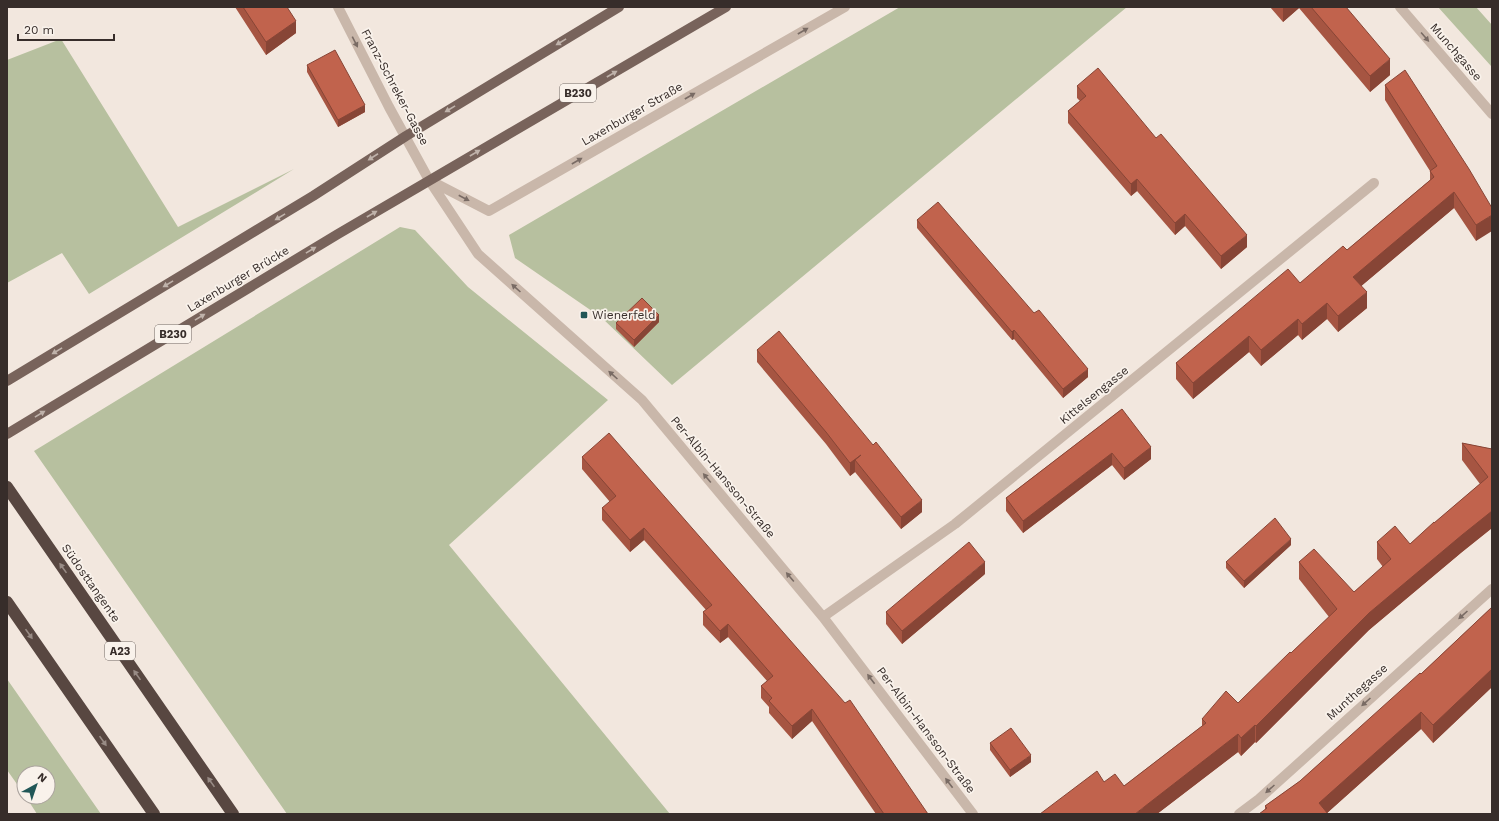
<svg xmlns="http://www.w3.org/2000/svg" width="1499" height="821" viewBox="0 0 1499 821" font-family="'Work Sans',sans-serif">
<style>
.green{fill:#b7c09f}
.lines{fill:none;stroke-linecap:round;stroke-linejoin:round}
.minor{stroke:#c9b7aa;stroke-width:10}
.major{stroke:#78635b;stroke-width:10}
.highway{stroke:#584741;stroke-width:12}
.wall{fill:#a65542}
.shaded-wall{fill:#874536}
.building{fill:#c1634d;stroke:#874536}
.oneway{fill:#796b64}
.oneway2{fill:#bfb2aa}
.oneway3{fill:#988b85}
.poi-dot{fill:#215757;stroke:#f9f2eb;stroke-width:1.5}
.labels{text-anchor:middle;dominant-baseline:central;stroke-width:3.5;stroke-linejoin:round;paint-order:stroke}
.shield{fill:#f9f2eb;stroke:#716864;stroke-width:1}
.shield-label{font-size:11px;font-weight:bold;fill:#372d2a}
.street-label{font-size:12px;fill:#372d2a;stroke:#f9f2eb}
.poi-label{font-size:12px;fill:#372d2a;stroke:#f9f2eb;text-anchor:start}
</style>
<rect width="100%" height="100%" fill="#f2e7de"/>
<!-- green -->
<path class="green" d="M900,7H1127L672,385L602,318L515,258L509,235Z
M1438,7H1476L1492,25L1491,66Z
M61,39L178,227L294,169L89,294L62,253L7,283V60Z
M400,227L415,230L468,287L608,400L449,545L670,814H287L34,451Z
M7,679L101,814H37L26,797H48V773H24V794L7,770Z"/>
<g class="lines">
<!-- minor -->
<path class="minor" d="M338,7L389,107L429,180L478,254L642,400L823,617L973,814
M1400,7L1492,114
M431,181L489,211L845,7
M823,617L955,524L1374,183
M1239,814L1259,799L1492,589"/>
<!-- major -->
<path class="major" d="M7,381L313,196L406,136L619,7
M7,434L338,234L726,7"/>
<!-- highway -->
<path class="highway" d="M7,487L233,814
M7,602L154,814"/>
</g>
<!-- wall -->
<path class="wall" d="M235,7H287L296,33L266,55Z
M1270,7H1346L1390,75L1370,92L1299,8L1283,22Z
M307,65L365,112L338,127L307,72Z
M1385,85L1492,208L1476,241L1454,208L1361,286L1367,308L1338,332L1327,319L1302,340L1298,335L1261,366L1249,352L1193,399L1176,379V363L1300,283L1347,250L1430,180V171L1385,100Z
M1077,86L1247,247L1221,269L1185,226L1175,235L1137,191L1131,196L1068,123V111L1080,101L1077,98Z
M917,220L1034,313L1088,377L1063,398L1014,339L1012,340L917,228Z
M659,322L634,347L616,329V323Z
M757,350L922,512L901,529L855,472L850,476L826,444L757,362Z
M1122,409L1151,459L1124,480L1112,465L1023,533L1006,511V498Z
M1462,443L1492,449V528L1462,552L1369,630L1256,743L1255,742L1241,756L1238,752L1157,814L1104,782L1124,786L1202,726V719L1238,703L1329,617L1299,579V562L1354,592L1383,567L1377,559V542L1410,544L1480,484L1462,460Z
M582,457L928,814H876L812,721L792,739L769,713V707L761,698V686L767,681L728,637L720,643L703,625V612L706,610L644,540L630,552L602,520V508L610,502L582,469Z
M1291,545L1244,588L1226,568V562Z
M985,574L902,644L886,624V612Z
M1492,607V687L1433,743L1421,729L1327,813L1265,810V806L1300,781L1421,674Z
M990,743L1031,762L1010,777L990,750Z"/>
<!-- shaded-wall -->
<path class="shaded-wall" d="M1283,7H1299V8L1283,22Z
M296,21V33L266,55V42Z
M1390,59V75L1370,92V76Z
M365,105V112L338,127V120Z
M1137,179V191L1131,196V184Z
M1454,192V208L1353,293V277Z
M1185,214V226L1175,235V223Z
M1492,215V231L1476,241V225Z
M1247,235V247L1221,269V256Z
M1367,292V308L1338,332V316Z
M1327,303V319L1302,340V324Z
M659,315V322L634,347V340Z
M1298,319V335L1261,366V350Z
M1014,330V339L1012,340V332Z
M1249,336V352L1193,399V383Z
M1088,369V377L1063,398V389Z
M1151,447V459L1124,480V468Z
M1112,453V465L1023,533V521Z
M861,455L855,460V472L850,476V463Z
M922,500V512L901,529V517Z
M1492,511V528L1462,552L1369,630L1256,743V726L1369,613L1462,535Z
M644,528V540L630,552V540Z
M1291,539V545L1244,588V581Z
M985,562V574L902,644V631Z
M728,624V637L720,643V631Z
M1492,669V687L1433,743V725Z
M812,709V721L792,739V726Z
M1421,712V729L1326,814L1319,803Z
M1255,725V742L1241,756V738Z
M1238,734V752L1157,814H1135Z
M1031,755V762L1010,777V770Z"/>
<!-- building -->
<path class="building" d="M243,7H287L296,21L266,42Z
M1311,7H1346L1390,59L1370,76Z
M335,50L365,105L338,120L307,65Z
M1098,68L1156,138L1161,134L1247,235L1221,256L1185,214L1175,223L1137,179L1131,184L1068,111L1086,96L1077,86Z
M1405,70L1469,169L1492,208V215L1476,225L1454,192L1353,277L1367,292L1338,316L1327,303L1302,324L1298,319L1261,350L1249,336L1193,383L1176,363L1288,269L1300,283L1343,246L1347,250L1434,177L1430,171L1437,166L1385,85Z
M938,202L1034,313L1039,310L1088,369L1063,389L1014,330L1012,332L917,220Z
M642,298L659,315L634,340L616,323Z
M779,331L873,445L876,442L922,500L901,517L855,460L861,455L850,463L826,432L757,350Z
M1122,409L1151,447L1124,468L1112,453L1023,521L1006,498Z
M609,433L845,703L850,700L928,814H884L812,709L792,726L769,701L772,698L761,686L773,676L728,624L720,631L703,612L712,605L644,528L630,540L602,508L616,496L582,457Z
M1462,443L1492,449V511L1462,535L1369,613L1256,726L1255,725L1241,738L1238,734L1135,814H1040L1097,771L1104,782L1115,774L1124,786L1206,723L1202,719L1226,691L1238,703L1290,652L1291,653L1337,609L1299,562L1314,549L1354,592L1391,559L1377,542L1395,526L1410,544L1434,522V523L1488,477Z
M1275,518L1291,539L1244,581L1226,562Z
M969,542L985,562L902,631L886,612Z
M1492,607V669L1433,725L1421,712L1319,803L1328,814H1259L1267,808L1265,806L1300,781L1420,673L1421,674Z
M1011,728L1031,755L1010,770L990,743Z"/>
<!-- one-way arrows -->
<defs><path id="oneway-solid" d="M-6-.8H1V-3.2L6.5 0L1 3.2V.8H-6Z"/></defs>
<g class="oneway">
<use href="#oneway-solid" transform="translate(803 31) rotate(-30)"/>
<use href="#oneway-solid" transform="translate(1425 37) rotate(49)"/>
<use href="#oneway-solid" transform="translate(355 42) rotate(63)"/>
<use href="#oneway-solid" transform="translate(690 96) rotate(-30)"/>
<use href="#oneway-solid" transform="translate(577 161) rotate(-30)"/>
<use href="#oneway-solid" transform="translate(464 198) rotate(28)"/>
<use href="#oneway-solid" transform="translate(516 288) rotate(-138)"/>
<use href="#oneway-solid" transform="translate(613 375) rotate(-138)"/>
<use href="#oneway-solid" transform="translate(707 478) rotate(-130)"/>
<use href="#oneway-solid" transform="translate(790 577) rotate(-130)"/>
<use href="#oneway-solid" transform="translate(1463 615) rotate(138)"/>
<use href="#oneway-solid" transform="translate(871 679) rotate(-127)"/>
<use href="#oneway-solid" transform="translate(1366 702) rotate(138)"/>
<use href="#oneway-solid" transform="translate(949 783) rotate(-127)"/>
<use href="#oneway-solid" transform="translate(1270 789) rotate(138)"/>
</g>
<g class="oneway2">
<use href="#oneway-solid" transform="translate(561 42) rotate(149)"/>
<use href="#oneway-solid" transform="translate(612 74) rotate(-30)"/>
<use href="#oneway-solid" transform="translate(450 109) rotate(149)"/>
<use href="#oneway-solid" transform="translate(475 153) rotate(-30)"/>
<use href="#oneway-solid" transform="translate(373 157) rotate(147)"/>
<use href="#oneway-solid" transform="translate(372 214) rotate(-30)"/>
<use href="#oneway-solid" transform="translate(280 217) rotate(149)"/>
<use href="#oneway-solid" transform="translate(311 250) rotate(-31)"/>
<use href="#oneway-solid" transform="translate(168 284) rotate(149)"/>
<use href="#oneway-solid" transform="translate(200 317) rotate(-31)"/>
<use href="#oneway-solid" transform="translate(57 351) rotate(149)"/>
<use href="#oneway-solid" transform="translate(40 414) rotate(-31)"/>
</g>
<g class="oneway3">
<use href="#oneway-solid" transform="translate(63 568) rotate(-125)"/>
<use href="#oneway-solid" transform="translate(29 634) rotate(55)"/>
<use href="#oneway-solid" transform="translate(137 675) rotate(-125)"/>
<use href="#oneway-solid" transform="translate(103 741) rotate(55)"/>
<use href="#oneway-solid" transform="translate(211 782) rotate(-125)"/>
</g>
<!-- markers -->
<rect class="poi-dot" x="580" y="311" width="8" height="8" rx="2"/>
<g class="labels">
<!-- shield labels -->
<g class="shield">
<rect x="560" y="84" width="36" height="18" rx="3"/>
<rect x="155" y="325" width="36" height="18" rx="3"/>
<rect x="105" y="642" width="30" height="18" rx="3"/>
</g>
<g class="shield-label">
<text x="578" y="93">B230</text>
<text x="173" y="334">B230</text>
<text x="120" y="651">A23</text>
</g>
<!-- street labels -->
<g class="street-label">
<text transform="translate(1456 52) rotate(49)">Munchgasse</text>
<text transform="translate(395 87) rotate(62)">Franz-Schreker-Gasse</text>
<text transform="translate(632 114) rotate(-30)">Laxenburger Straße</text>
<text transform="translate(238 279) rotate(-31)">Laxenburger Brücke</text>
<text transform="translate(1094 395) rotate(-39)">Kittelsengasse</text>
<text transform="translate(723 477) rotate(50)">Per-Albin-Hansson-Straße</text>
<text transform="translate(91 583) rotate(55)">Südosttangente</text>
<text transform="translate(1357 692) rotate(-42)">Munthegasse</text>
<text transform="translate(926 730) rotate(53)">Per-Albin-Hansson-Straße</text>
</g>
<!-- poi labels -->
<g class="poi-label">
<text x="592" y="315">Wienerfeld</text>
</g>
</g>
<!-- border -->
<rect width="1499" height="821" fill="none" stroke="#372d2a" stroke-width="16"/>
<!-- north arrow -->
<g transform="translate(36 785) rotate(40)"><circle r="19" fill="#f9f2eb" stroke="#aba39e"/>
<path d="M0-3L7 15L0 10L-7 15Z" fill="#215757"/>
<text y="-6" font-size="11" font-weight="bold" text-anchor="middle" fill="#372d2a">N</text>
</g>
<!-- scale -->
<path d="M18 34v6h96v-6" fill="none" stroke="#372d2a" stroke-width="2"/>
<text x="24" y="34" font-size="12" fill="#372d2a" stroke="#f9f2eb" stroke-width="3" paint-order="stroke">20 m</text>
</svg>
